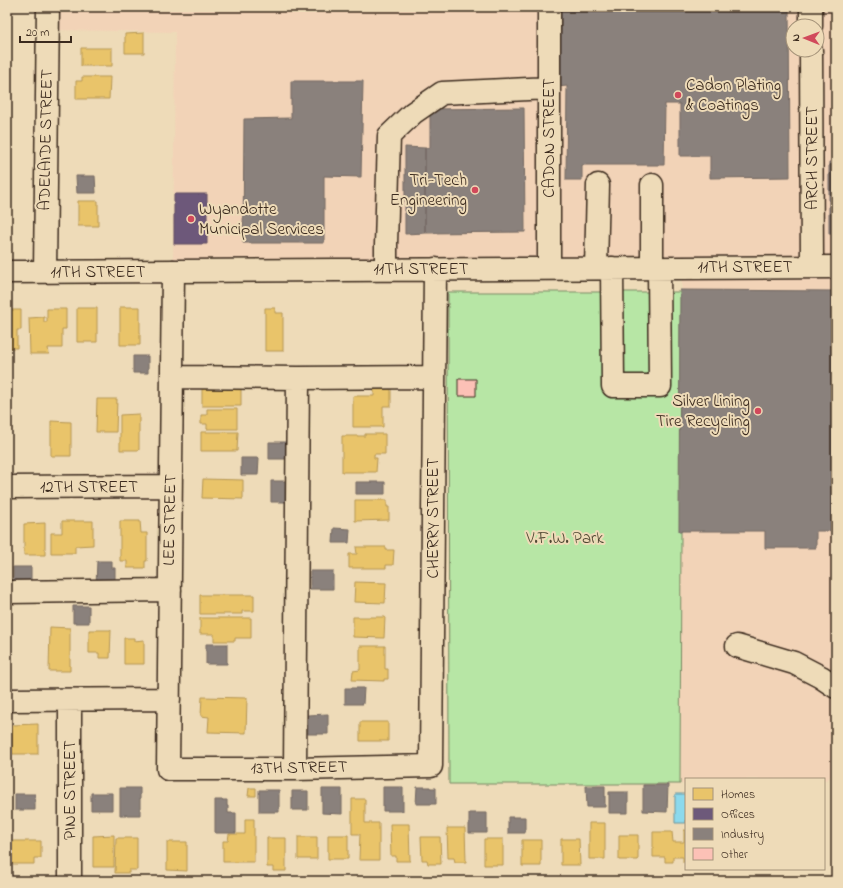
<svg xmlns="http://www.w3.org/2000/svg" width="843" height="888" viewBox="0 0 843 888" font-family="'Indie Flower',sans-serif">
<style>
.built{fill:#f2d3b7;fill-rule:evenodd}
.green{fill:#b7e6a5;stroke:#798862}
.water{fill:#8cd9ec;stroke:#6c939a}
.homes{fill:#e9c46a;stroke:#b59653}
.offices{fill:#6d597a;stroke:#5e4b5e}
.industry{fill:#8a817c;stroke:#726760}
.building{fill:#fcc1b6;stroke:#3b2a1e}
.lines{fill:none;stroke-linecap:round;stroke-linejoin:round}
.minor-casing{stroke:#3b2a1e;stroke-width:25}
.minor{stroke:#eedbb8;stroke-width:22}
.poi-dot{fill:#d1495b;stroke:#eedbb8;stroke-width:1.5}
.labels{text-anchor:middle;dominant-baseline:central;stroke-width:4;stroke-linejoin:round;paint-order:stroke}
.poi-label{font-size:17px;fill:#3b2a1e;stroke:#eedbb8;text-anchor:start}
.street-label{font-size:17px;fill:#3b2a1e;stroke:#eedbb8}
.park-label{font-size:17px;fill:#4e4632;stroke:#eedbb8}
</style>
<rect width="100%" height="100%" fill="#eedbb8"/>
<filter id="ink" filterUnits="userSpaceOnUse"><feTurbulence type="fractalNoise" baseFrequency=".025" numOctaves="2"/><feDisplacementMap in="SourceGraphic" scale="8" xChannelSelector="R" yChannelSelector="G"/><feConvolveMatrix kernelMatrix="1 2 1 2 8 2 1 2 1" color-interpolation-filters="sRGB"/></filter>
<g filter="url(#ink)">
<!-- built -->
<path class="built" d="M48,7H836V773L826,780H824V779H686V784H680L682,292L681,268L173,271L175,32L47,30ZM793,26H817V50H793Z"/>
<!-- green -->
<path class="green" d="M448,292H682L680,784H449Z"/>
<!-- water -->
<path class="water" d="M675,794H686V823H675Z"/>
<!-- homes -->
<path class="homes" d="M144,33V53H125V34Z
M81,48H112V66H81Z
M82,77H110L109,99H76V81H82Z
M7,88H10V101H7Z
M78,201H98V226H78Z
M120,307H140V345H120Z
M77,308H97V342H77Z
M265,308H275V313H283V351H265Z
M47,309H66V329H62V348H48L49,354H30L29,318L44,317V322H47Z
M7,310H21V330H17V348H7Z
M202,386H241V406H202Z
M374,389H391V406H383V427H353V396H374Z
M97,399H117L116,432H96Z
M207,409H237V429H207V424H201V415H207Z
M139,414V450H120V415Z
M51,421L71,422V456H51Z
M201,432H238L237,451H201Z
M365,434H385V454H374V458H377L376,472H342V436H365Z
M203,479L243,480V499L202,498Z
M355,500H387V507H389V520L355,521Z
M62,521H93V545L75,546V553H51V533H62Z
M120,521H140L141,533H147V561H145V568H127V561H120Z
M45,523V555H24V524Z
M7,524H10V555H7Z
M356,547H386V550H394L393,565H386V568H349V554H357Z
M355,582L386,583L385,603L354,602Z
M200,595H254V611H242V614H200Z
M353,617H385L384,638L353,637Z
M200,618H251V638H235V641H214V634H200Z
M50,627L70,628V671H49Z
M89,630H111L110,658H99V653H89Z
M124,638H134V641L144,640V664H124Z
M360,646H385V669H388V679H384V681L352,680L353,671L360,670Z
M202,697L247,698L246,733L208,732L209,717L201,716Z
M360,722H388V741H360Z
M38,724V754H12V725Z
M249,788H256V796H248Z
M352,799H365V823H379V860H359L360,834H352Z
M245,819H254V862H223V841H228L229,834H245Z
M589,823H605V859H589Z
M390,824H409L410,861H396V856H391Z
M447,828H465L466,862H455L454,858H448Z
M684,830H686V862H683V857H673V862H665V857H653V832H672L673,842H684Z
M114,835V867H93V836Z
M328,835H348V859H328Z
M619,835H638V860H619Z
M298,837H317V859H298Z
M421,837H440L441,864H428L427,860H422Z
M116,838H137V870H129V873H115Z
M267,838H286V871H273V867H267Z
M484,839H503V865H484Z
M561,839H579L580,865H561Z
M522,840H541V866H522Z
M7,841H41V858H34V864H7Z
M167,842H187V871L167,870Z"/>
<!-- offices -->
<path class="offices" d="M174,194H207V244H174Z"/>
<!-- industry -->
<path class="industry" d="M430,7H524V8H430Z
M557,7H789L790,177L710,178V156H680V104H665L664,165H582V180H566L567,86L557,87Z
M291,81H363L361,177L324,176V243H243L244,119L291,118Z
M524,108L525,232L425,233V148H430V109Z
M405,147L425,148V233L405,234Z
M829,162H836V234H829Z
M76,176H95L96,193H77Z
M680,290L836,291V531H816V548H765V531H679Z
M133,356H148V373H133Z
M269,442H287V459H269Z
M241,458H259L258,475H241Z
M271,481H292V502H271Z
M356,482H385V494H356Z
M334,528L350,529L349,543H333Z
M97,561H112V568H115V585H96Z
M13,567H31V586H13Z
M310,571H333V589H310Z
M73,606H89V623H73Z
M206,644H227V664H206Z
M345,688H364L363,704H345Z
M328,714V734H308V715Z
M643,785H668L667,812L643,811Z
M586,786H605V807H587Z
M383,787H403V811H383Z
M417,787H430V788H436V804H416Z
M120,788H140V815H120Z
M322,789H342V814L322,813Z
M259,790H279V812H259Z
M292,791H308V810H292Z
M609,792H628V813H609Z
M91,793H112V810H91Z
M15,794H35V810H15Z
M215,800H227V806H228V813H236V833H215Z
M469,813H487V833H469Z
M508,817H525V833H508Z"/>
<!-- building -->
<path class="building" d="M458,379H476V396H458Z"/>
<g class="lines">
<!-- minor casing -->
<g class="minor-casing">
<path id="minor" d="M549,7V268
M811,7V26
M811,50L812,267
M596,268L598,185
M612,268L613,386H660L659,268
M652,268V185
M386,269V245L389,136L413,113L442,93L549,88
M173,271L168,769H295L431,766L435,269
M7,272L836,267
M45,272L48,7
M172,377L298,378
M7,487L170,486
M7,592L170,590
M737,646L794,663L821,677L836,687
M7,700L169,699
M70,700V881
M295,769L298,378L434,377"/>
</g>
<!-- minor -->
<use href="#minor" class="minor"/>
</g>
</g>
<!-- markers -->
<g class="poi-dot">
<circle cx="678" cy="95" r="4"/>
<circle cx="475" cy="190" r="4"/>
<circle cx="191" cy="219" r="4"/>
<circle cx="758" cy="411" r="4"/>
</g>
<g class="labels">
<!-- poi labels -->
<g class="poi-label">
<text x="686" y="85">Cadon Plating<tspan x="686" dy="20">&amp; Coatings</tspan></text>
<text x="467" y="180" text-anchor="end">Tri-Tech<tspan x="467" dy="20">Engineering</tspan></text>
<text x="199" y="209">Wyandotte<tspan x="199" dy="20">Municipal Services</tspan></text>
<text x="750" y="401" text-anchor="end">Silver Lining<tspan x="750" dy="20">Tire Recycling</tspan></text>
</g>
<!-- street labels -->
<g class="street-label">
<text transform="translate(549 138) rotate(-90)">CADON STREET</text>
<text transform="translate(46 140) rotate(-89)">ADELAIDE STREET</text>
<text transform="translate(812 158) rotate(-90)">ARCH STREET</text>
<text x="745" y="267">11TH STREET</text>
<text x="421" y="269">11TH STREET</text>
<text x="98" y="272">11TH STREET</text>
<text x="89" y="487">12TH STREET</text>
<text transform="translate(433 518) rotate(-90)">CHERRY STREET</text>
<text transform="translate(170 520) rotate(-89)">LEE STREET</text>
<text transform="translate(299 768) rotate(-1)">13TH STREET</text>
<text transform="translate(70 790) rotate(-90)">PINE STREET</text>
</g>
<!-- park labels -->
<g class="park-label">
<text x="565" y="538">V.F.W. Park</text>
</g>
</g>
<!-- margin -->
<rect width="843" height="888" fill="none" stroke="#eedbb8" stroke-width="24"/>
<rect x="12" y="12" width="819" height="864" fill="none" stroke="#3b2a1e" stroke-width="1.5" filter="url(#ink)"/>
<!-- legend -->
<rect x="685" y="778" width="140" height="92" fill="#eedbb8" stroke="#a6947a"/>
<rect x="693" y="788" width="20" height="12" fill="#e9c46a" stroke="#a6947a"/>
<text x="721" y="798" font-size="12" fill="#3b2a1e">Homes</text>
<rect x="693" y="808" width="20" height="12" fill="#6d597a" stroke="#a6947a"/>
<text x="721" y="818" font-size="12" fill="#3b2a1e">Offices</text>
<rect x="693" y="828" width="20" height="12" fill="#8a817c" stroke="#a6947a"/>
<text x="721" y="838" font-size="12" fill="#3b2a1e">Industry</text>
<rect x="693" y="848" width="20" height="12" fill="#fcc1b6" stroke="#a6947a"/>
<text x="721" y="858" font-size="12" fill="#3b2a1e">Other</text>
<!-- north arrow -->
<g transform="translate(805 38) rotate(271)"><circle r="19" fill="#eedbb8" stroke="#a6947a"/>
<path d="M0-3L7 15L0 10L-7 15Z" fill="#d1495b"/>
<text y="-6" font-size="11" font-weight="bold" text-anchor="middle" fill="#3b2a1e">N</text>
</g>
<!-- scale -->
<path d="M20 36v6h51v-6" fill="none" stroke="#3b2a1e" stroke-width="2"/>
<text x="26" y="36" font-size="12" fill="#3b2a1e" stroke="#eedbb8" stroke-width="3" paint-order="stroke">20 m</text>
</svg>
